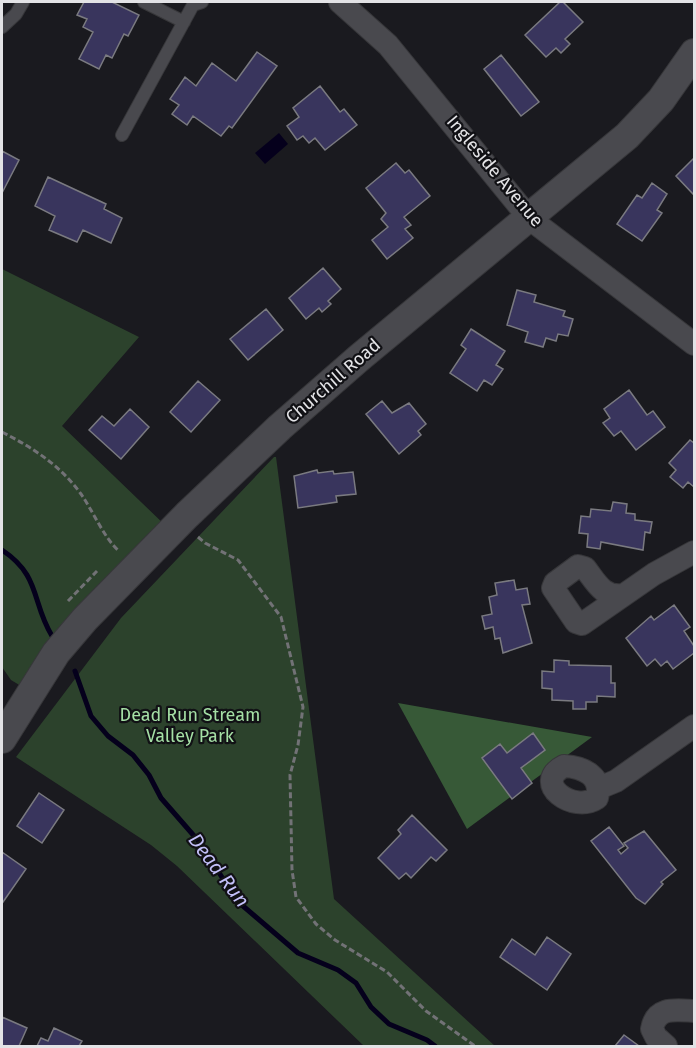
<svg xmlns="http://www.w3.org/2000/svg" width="696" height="1048" viewBox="0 0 696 1048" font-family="'Fira Sans',sans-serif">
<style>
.green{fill:#2c422c}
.forest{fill:#375937}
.water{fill:#05001c}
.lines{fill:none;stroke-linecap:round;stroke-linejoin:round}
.stream{stroke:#05001c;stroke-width:5}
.building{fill:#39355d;stroke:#7a7a80;stroke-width:1.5}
.service-casing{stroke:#37373a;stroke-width:14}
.minor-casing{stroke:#37373a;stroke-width:24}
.tertiary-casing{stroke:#37373a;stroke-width:30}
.path{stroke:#727276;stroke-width:3;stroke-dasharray:6 3;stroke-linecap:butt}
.service{stroke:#49494e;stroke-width:12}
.minor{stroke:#49494e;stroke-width:22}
.tertiary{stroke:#49494e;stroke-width:28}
.labels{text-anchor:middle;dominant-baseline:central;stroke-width:4.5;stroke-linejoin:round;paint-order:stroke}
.street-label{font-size:18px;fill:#e3e3e6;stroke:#111115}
.park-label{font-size:18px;fill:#a5dfa5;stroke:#111115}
.water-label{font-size:20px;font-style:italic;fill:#c3c0f9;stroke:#111115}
</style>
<rect width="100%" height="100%" fill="#1a1a1f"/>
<!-- green -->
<path class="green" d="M2,269L139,337L62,426L167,527L21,686L11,680L2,667Z
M274,457H276L334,899L495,1046H364L177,866L151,845L16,757L121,618Z"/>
<!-- forest -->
<path class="forest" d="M398,703L592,737L467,829Z"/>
<!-- water -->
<path class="water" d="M279,133L288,144L265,164L255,153Z"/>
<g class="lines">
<!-- stream -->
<path class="stream" d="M2,550C41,576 31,601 52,636
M75,671L91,716L108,736L133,755L149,775L161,798L202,845L236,900L298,953L338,970L356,983L371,1007L389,1024L427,1040L435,1046"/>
</g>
<!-- building -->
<path class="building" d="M84,2H112L139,15L128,36L124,34L112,58L106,55L99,69L79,59L93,32L83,27L87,19L77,15Z
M560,2H563L583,22L565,39L570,44L561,53L556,48L546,57L525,35Z
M257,52L277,66L232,128L229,126L221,136L193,116L187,125L172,114L179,105L170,99L185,77L196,86L212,63L236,81Z
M501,55L539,102L521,116L484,69Z
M320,86L340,112L344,109L357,125L325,150L315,138L309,143L303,136L297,140L287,126L299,117L293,108Z
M2,151L19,160L2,193Z
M694,158V195L676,176Z
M396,163L405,173L409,170L430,196L404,217L411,225L405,229L413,238L387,259L372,240L388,227L381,219L386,213L366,188Z
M48,177L106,204L104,209L122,218L111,243L83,230L77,242L49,230L55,216L35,206Z
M652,183L667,194L657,210L662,213L642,241L617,224L637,195L642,198Z
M323,268L341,289L328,301L331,304L322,312L319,308L306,319L289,298Z
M517,290L536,295L534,302L565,311L563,316L573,319L568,336L558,334L556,341L546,338L543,347L525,342L528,332L507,325Z
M266,309L283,330L248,360L230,339Z
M471,329L505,351L496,365L503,369L492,385L484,380L477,391L450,373L466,349L461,345Z
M198,381L220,400L191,432L170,412Z
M629,390L647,415L653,411L665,427L636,450L621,431L614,436L603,423L610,418L604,409Z
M382,401L392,413L409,403L426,424L418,431L421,435L399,454L366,414Z
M130,409L149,427L121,459L89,430L102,416L114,426Z
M690,440L694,443V487L688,482L683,488L670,477L676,470L669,463Z
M317,470L318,473L333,471L334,474L353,472L356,494L336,496L337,502L298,508L294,476Z
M613,502L627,504L626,513L635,514V520L652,522L650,533L645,532L643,550L601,542L600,549L587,547L588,534L579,533L581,516L590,517L591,509L611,511Z
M514,580L516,590L527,588L530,604L522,605L532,643L503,653L500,638L495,639L493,627L485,629L482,616L492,614L489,597L497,595L495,583Z
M674,605L690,627L684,631L694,646V653L673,669L667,661L661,666L655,659L647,666L626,638L651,616L654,620Z
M554,660L569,661V665L611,666V683H615V697L597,696V702H586V709H573V701L552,700V689L542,688V671L554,672Z
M533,733L545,750L521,768L532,783L512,799L482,758L500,744L507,753Z
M39,793L64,810L42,843L17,826Z
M412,815L447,850L436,861L431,857L411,878L406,873L399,879L378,858L401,834L398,830Z
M609,827L624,846L618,850L621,854L628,848L624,843L644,831L676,870L661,882L663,884L645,904L636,898L591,841Z
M2,852L26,869L3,902L2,901Z
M547,937L571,954L547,990L500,957L512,939L535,955Z
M2,1017L27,1028L19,1046H2Z
M54,1028L82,1041L79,1046H37L41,1038L48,1041Z
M624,1035L639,1046H615Z"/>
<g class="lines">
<!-- service casing -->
<g class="service-casing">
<path id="service" d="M144,2L184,22
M2,27L16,14L23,2
M122,135L193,5L202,2"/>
</g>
<!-- minor casing -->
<g class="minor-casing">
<path id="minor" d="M340,2L388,45L530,219L694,344
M623,595C603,598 596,582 585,568L578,566L555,583L553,588L576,622L582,624L654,574L694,552
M564,766C583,767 603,776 597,798C573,814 531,783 564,766Z
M599,788L616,781L694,726
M666,1046L656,1037L652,1029C656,1006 676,1010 694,1011"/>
</g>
<!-- tertiary casing -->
<g class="tertiary-casing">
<path id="tertiary" d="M2,739L56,653L85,619L187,515L280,427L359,358L627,136L661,100L694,53"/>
</g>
<!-- path -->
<path class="path" d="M2,432C33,448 60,465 81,494C93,511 104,538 119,551
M198,537L205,543L238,560L281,617L303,707L298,745L290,775L292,870L296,897L316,924L335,940L387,972L426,1011L475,1046
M68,601L97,571"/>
<!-- service -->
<use href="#service" class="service"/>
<!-- minor -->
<use href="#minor" class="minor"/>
<!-- tertiary -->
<use href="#tertiary" class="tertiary"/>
</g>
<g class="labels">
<!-- street labels -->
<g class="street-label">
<text transform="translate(495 171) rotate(50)">Ingleside Avenue</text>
<text transform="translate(333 381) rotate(-41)">Churchill Road</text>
</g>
<!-- park labels -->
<g class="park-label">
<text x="190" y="715">Dead Run Stream<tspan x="190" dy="21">Valley Park</tspan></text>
</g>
<!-- water labels -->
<g class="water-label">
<text transform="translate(219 870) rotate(53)">Dead Run</text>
</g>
</g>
<!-- border -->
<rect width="696" height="1048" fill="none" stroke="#e3e3e6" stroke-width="6"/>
</svg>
